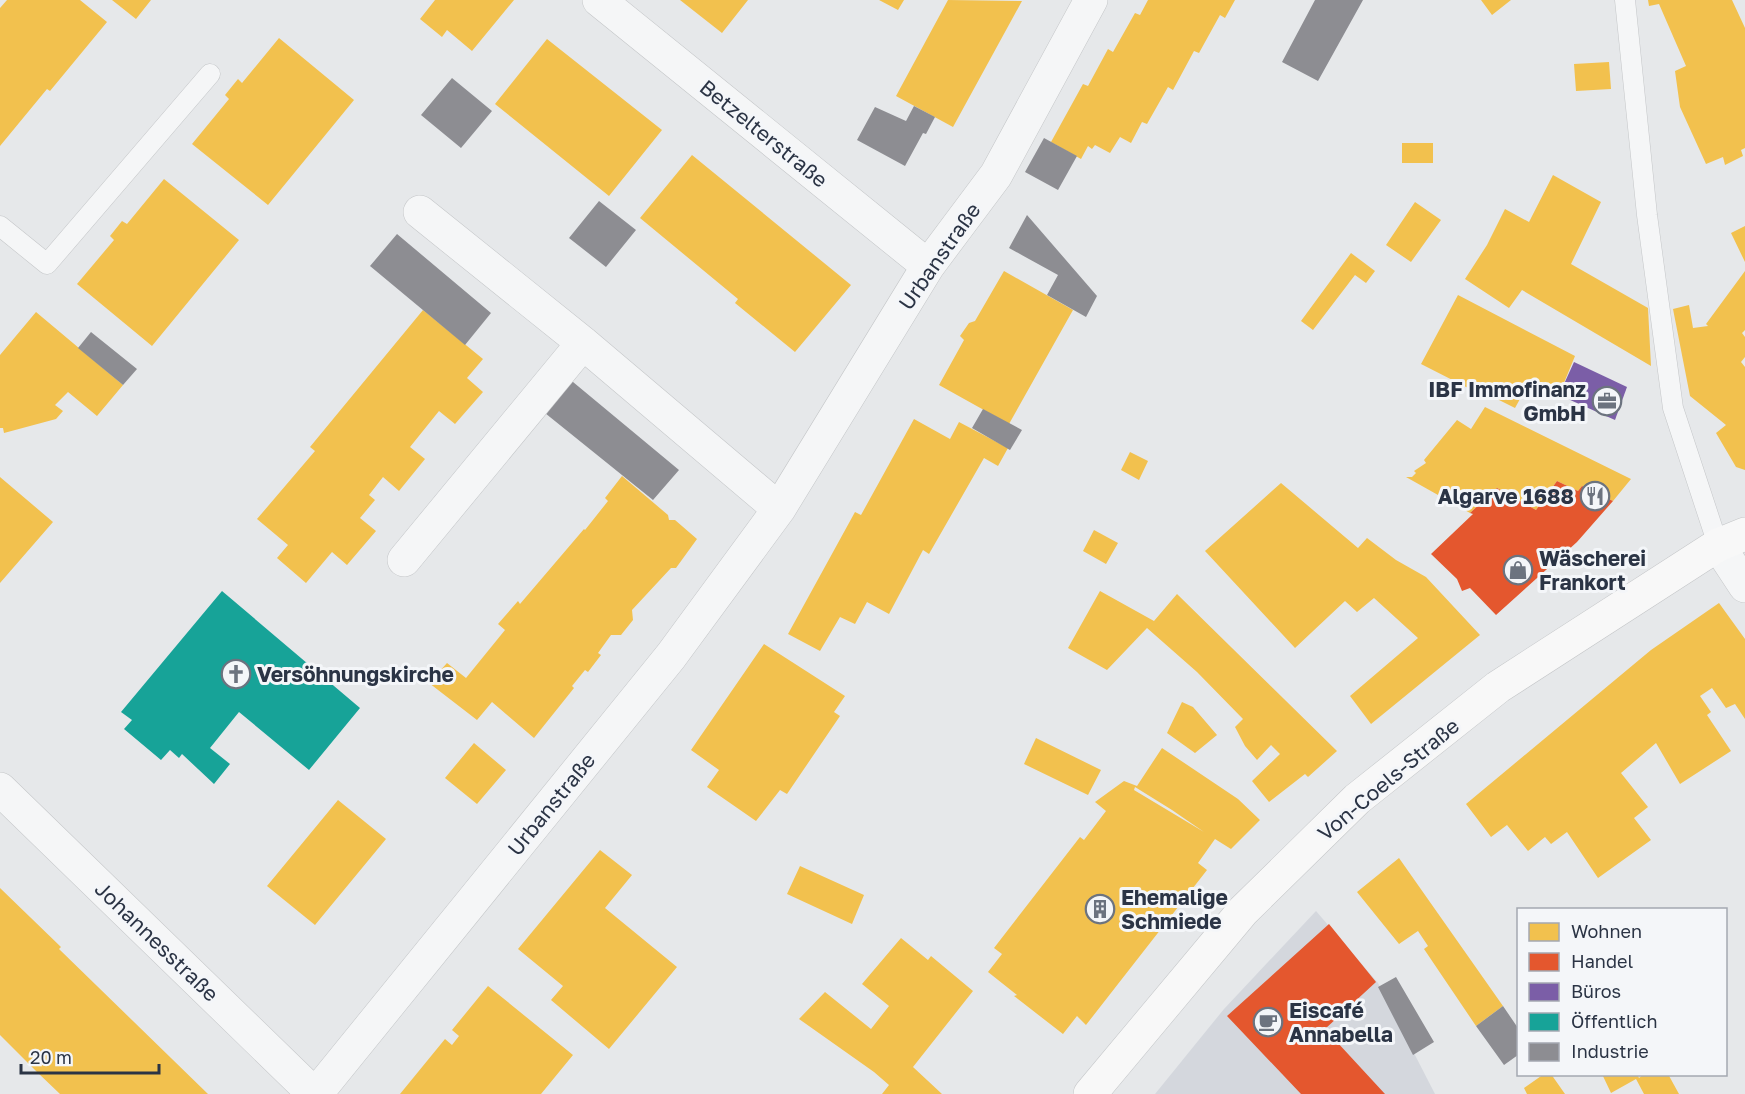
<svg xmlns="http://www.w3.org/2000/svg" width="1745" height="1094" viewBox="0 0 1745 1094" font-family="'Golos Text',sans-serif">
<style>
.built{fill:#d4d7dd}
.homes{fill:#f2c14e;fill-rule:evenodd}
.shops{fill:#e4572e}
.offices{fill:#7b5ea7}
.public{fill:#17a398}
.industry{fill:#8d8d92}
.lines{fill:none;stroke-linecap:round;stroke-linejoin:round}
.service-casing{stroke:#c4c6c8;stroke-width:21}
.minor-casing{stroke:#c4c6c8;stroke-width:34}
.secondary-casing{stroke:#c4c6c8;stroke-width:34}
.service{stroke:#f5f6f7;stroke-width:20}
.minor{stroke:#f5f6f7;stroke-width:33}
.secondary{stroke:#f8f8f8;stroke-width:33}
.labels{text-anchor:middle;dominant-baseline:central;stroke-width:6;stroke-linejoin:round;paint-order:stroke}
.street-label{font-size:21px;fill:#2b3445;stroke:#f4f6f9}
.poi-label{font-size:21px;font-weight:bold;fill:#2b3445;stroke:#f4f6f9;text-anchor:start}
</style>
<rect width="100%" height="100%" fill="#e6e8ea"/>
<!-- built -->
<path class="built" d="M1316,911L1378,983L1435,1094H1155L1224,1009Z"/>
<!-- homes -->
<path class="homes" d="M7,0H80L107,22L50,91L47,89L0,146V8Z
M112,0H151L136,19Z
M435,0H514L472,51L447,30L442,37L420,19Z
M680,0H748L722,33Z
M879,0H904L898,10Z
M948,0L1022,1L953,127L896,96Z
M1148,0H1235L1225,18L1220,15L1199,53L1194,51L1173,90L1168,87L1147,124L1142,122L1131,143L1120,137L1110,153L1095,145L1092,149L1088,146L1081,159L1051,142L1083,84L1088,86L1108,49L1113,52L1135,13L1140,15Z
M1481,0H1511L1492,15Z
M1648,0H1732L1745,28V148L1741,150L1743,156L1725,165L1723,157L1706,164L1680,107L1675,71L1686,66L1659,4L1649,6Z
M279,38L354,100L268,205L192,144L229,99L225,95L238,79L242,83Z
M547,39L662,130L609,196L495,104Z
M1609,62L1611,89L1576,91L1574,64Z
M1402,143H1433V163H1402Z
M692,155L851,285L795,352L735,303L738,299L640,218Z
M1553,175L1601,202L1571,264L1648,308L1651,366L1522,290L1509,308L1465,279L1487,245L1505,209L1529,222Z
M164,179L239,240L152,346L77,284L114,240L110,236L122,221L127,224Z
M1415,202L1441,220L1411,262L1386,245Z
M1745,226V262L1731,233Z
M1351,253L1375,271L1366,283L1355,275L1313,330L1301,321Z
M1004,271L1073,310L1009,424L939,385L964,340L960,336L969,323L975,321Z
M1745,271V330L1742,333L1745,337V357L1741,362L1745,367V470L1736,467L1716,433L1726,425L1690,396L1673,309L1689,305L1693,328L1708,326L1706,324Z
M1458,295L1575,356L1559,395L1531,379L1515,408L1477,389L1476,392L1421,364Z
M423,310L483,359L467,378L483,392L455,424L439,411L410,447L425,459L399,491L383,477L369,495L375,500L360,518L376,531L347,565L332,552L306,583L277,558L288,545L257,519L315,451L310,447Z
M36,312L123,385L97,416L68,392L55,405L63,411L56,419L4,433L3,428H0V355Z
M1485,407L1631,479L1613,501L1582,486L1578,491L1557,481L1536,510L1497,488L1470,513L1406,477H1412L1416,473L1414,471L1426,463L1424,460L1457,420L1471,429Z
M914,419L950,439L959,422L1008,448L998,466L984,458L929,554L923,550L889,614L867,602L855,624L840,617L820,651L788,634L855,512L861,515Z
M1130,452L1148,461L1139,480L1121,470Z
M622,476L668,515L669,520H675L697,539L676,568H671L632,610L633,620L621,635H611L598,653L601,655L588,672L585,670L572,686L574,688L534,738L492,702L477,720L429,683L447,663L466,678L505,630L498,624L518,601L520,604L584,529L585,530L608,501L605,498Z
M0,477L53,522L0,583Z
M1281,483L1358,548L1367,538L1396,560L1426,577L1480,635L1371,724L1350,696L1418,638L1374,598L1357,612L1345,601L1295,648L1205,551Z
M1094,530L1118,543L1106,564L1083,551Z
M1100,591L1154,621L1177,594L1337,751L1308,777L1305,774L1269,802L1252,781L1280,754L1271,745L1257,760L1245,746L1235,727L1243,719L1197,672L1147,628L1107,670L1068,648Z
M1719,603L1745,639V719L1735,704L1726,708L1712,688L1700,696L1711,712L1707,715L1731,751L1680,784L1656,743L1621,773L1648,807L1634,818L1651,840L1598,878L1567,832L1551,844L1545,837L1528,851L1507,825L1491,837L1466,804L1651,650Z
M764,644L845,696L834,712L840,716L787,794L780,790L756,821L707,787L719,770L691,750Z
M1182,702L1193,707L1217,735L1195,753L1167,733Z
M1036,738L1101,770L1088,795L1024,764Z
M474,743L506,770L477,804L445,778Z
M1162,748L1238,799L1260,820L1231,849L1215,839L1198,863L1207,870L1086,1025L1077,1016L1063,1034L1014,996L1017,995L988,972L1002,954L994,948L1080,837L1084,840L1106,811L1095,802L1124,781L1137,786ZM1135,787L1172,810L1204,832L1134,790Z
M338,800L386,839L315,925L267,886Z
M600,850L632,875L605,908L677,967L609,1049L551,1000L563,986L518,949Z
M1399,858L1503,1006L1476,1026L1424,949L1428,946L1418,931L1399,944L1357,892Z
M800,866L864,895L852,924L787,894Z
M0,888L61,947L59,949L208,1094H60L37,1072L0,1035Z
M901,938L928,960L931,956L973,991L913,1067L942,1094H882L889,1085L874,1072L799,1019L825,992L871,1029L889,1006L862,984Z
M488,986L573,1055L541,1094H400L445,1039L452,1045L459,1036L452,1030Z
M1544,1074H1551L1565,1094H1527L1524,1088Z
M1602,1074H1637L1639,1078L1644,1074H1668L1679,1094H1644L1636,1079L1611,1093Z"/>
<!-- shops -->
<path class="shops" d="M1557,481L1578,491L1582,486L1613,501L1577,542L1496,615L1470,588L1462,591L1457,579L1431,554L1473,514L1470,513L1497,488L1536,510Z
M1329,924L1376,982L1325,1029L1385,1094H1301L1227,1016Z"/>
<!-- offices -->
<path class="offices" d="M1574,362L1627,387L1615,420L1559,395Z"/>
<!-- public -->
<path class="public" d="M222,591L360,708L309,770L239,712L210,748L230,764L214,784L182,754L179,758L170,750L161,760L124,729L132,720L121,712Z"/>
<!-- industry -->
<path class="industry" d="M1315,0H1363L1318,81L1282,62Z
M452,78L492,111L461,148L421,115Z
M914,106L935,117L926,134L923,133L905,166L857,140L875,107L906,121Z
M1044,138L1077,156L1058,190L1025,172Z
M599,201L636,230L606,267L569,238Z
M1027,215L1097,296L1086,317L1047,295L1058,275L1009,248Z
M397,234L491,313L465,345L370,266Z
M91,332L137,369L123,385L78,348Z
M567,377L679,470L653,500L540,409Z
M983,409L1022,430L1010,450L972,428Z
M1396,977L1434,1042L1413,1055L1378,987Z
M1503,1006L1518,1028V1055L1504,1065L1476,1026Z"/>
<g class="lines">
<!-- service casing -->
<g class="service-casing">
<path id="service" d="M1625,0L1647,215L1673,408L1718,545
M0,226L47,264L210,74"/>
</g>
<!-- minor casing -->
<g class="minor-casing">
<path id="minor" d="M599,0L928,266
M420,212L583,343L779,509
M1718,545L1745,586
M404,560L583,343
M0,789L314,1094
M316,1094L671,656L779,509L928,266L996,175L1091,0"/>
</g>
<!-- secondary casing -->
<g class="secondary-casing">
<path id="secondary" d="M1090,1094L1243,911L1357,799L1498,687L1718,545L1745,534"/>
</g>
<!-- service -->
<use href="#service" class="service"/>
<!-- minor -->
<use href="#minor" class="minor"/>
<!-- secondary -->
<use href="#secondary" class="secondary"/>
</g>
<!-- icons -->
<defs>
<g id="office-ring" transform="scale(1.5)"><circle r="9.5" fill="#f4f6f9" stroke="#6c737f" stroke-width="1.5"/><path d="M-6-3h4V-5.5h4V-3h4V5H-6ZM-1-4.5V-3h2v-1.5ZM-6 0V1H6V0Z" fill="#6c737f"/></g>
<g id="restaurant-ring" transform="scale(1.5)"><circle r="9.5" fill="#f4f6f9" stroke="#6c737f" stroke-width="1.5"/><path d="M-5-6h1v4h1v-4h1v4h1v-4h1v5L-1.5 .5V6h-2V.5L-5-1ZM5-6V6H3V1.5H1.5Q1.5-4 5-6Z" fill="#6c737f"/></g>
<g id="shop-ring" transform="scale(1.5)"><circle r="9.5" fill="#f4f6f9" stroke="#6c737f" stroke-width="1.5"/><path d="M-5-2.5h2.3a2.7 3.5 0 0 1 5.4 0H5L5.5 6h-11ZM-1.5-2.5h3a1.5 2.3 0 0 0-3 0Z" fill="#6c737f"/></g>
<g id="church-ring" transform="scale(1.5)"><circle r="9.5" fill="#f4f6f9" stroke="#6c737f" stroke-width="1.5"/><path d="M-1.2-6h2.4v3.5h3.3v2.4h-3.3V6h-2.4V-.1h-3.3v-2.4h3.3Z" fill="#6c737f"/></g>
<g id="building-ring" transform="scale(1.5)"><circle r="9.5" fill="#f4f6f9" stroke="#6c737f" stroke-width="1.5"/><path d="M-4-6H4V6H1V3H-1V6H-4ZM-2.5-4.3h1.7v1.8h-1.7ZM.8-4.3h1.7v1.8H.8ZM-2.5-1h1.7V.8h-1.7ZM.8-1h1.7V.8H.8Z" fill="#6c737f"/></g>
<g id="cafe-ring" transform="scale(1.5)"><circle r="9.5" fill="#f4f6f9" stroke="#6c737f" stroke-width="1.5"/><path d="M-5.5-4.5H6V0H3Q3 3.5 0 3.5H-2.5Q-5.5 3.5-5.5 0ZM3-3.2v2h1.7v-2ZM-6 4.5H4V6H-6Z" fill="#6c737f"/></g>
</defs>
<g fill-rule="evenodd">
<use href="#office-ring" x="1607" y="401"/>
<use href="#restaurant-ring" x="1595" y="496"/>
<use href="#shop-ring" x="1518" y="570"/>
<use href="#church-ring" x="236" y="674"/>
<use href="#building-ring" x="1100" y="909"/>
<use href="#cafe-ring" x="1268" y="1022"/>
</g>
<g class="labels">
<!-- street labels -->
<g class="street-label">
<text transform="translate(764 133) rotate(39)">Betzelterstraße</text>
<text transform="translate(939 256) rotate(-55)">Urbanstraße</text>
<text transform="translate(1388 779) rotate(-40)">Von-Coels-Straße</text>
<text transform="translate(551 804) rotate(-51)">Urbanstraße</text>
<text transform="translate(157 941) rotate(44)">Johannesstraße</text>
</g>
<!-- poi labels -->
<g class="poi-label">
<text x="1586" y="389" text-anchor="end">IBF Immofinanz<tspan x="1586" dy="24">GmbH</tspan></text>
<text x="1574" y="496" text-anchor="end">Algarve 1688</text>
<text x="1539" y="558">Wäscherei<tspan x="1539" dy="24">Frankort</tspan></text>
<text x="257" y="674">Versöhnungskirche</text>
<text x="1121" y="897">Ehemalige<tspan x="1121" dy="24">Schmiede</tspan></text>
<text x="1289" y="1010">Eiscafé<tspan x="1289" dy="24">Annabella</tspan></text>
</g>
</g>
<!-- legend -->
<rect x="1517" y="908" width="210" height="168" fill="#f4f6f9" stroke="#a4a8b1" stroke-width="1.5"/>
<rect x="1529" y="923" width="30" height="18" fill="#f2c14e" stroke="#a4a8b1" stroke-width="1.5"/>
<text x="1571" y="938" font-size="18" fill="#2b3445">Wohnen</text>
<rect x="1529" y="953" width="30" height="18" fill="#e4572e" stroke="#a4a8b1" stroke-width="1.5"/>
<text x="1571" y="968" font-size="18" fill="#2b3445">Handel</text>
<rect x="1529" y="983" width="30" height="18" fill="#7b5ea7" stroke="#a4a8b1" stroke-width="1.5"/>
<text x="1571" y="998" font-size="18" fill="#2b3445">Büros</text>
<rect x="1529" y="1013" width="30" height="18" fill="#17a398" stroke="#a4a8b1" stroke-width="1.5"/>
<text x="1571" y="1028" font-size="18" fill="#2b3445">Öffentlich</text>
<rect x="1529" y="1043" width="30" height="18" fill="#8d8d92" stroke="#a4a8b1" stroke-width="1.5"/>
<text x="1571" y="1058" font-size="18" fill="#2b3445">Industrie</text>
<!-- scale -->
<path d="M21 1064v9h138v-9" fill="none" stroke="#2b3445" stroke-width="3"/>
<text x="30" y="1064" font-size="18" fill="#2b3445" stroke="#f4f6f9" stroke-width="4.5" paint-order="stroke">20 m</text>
</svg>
